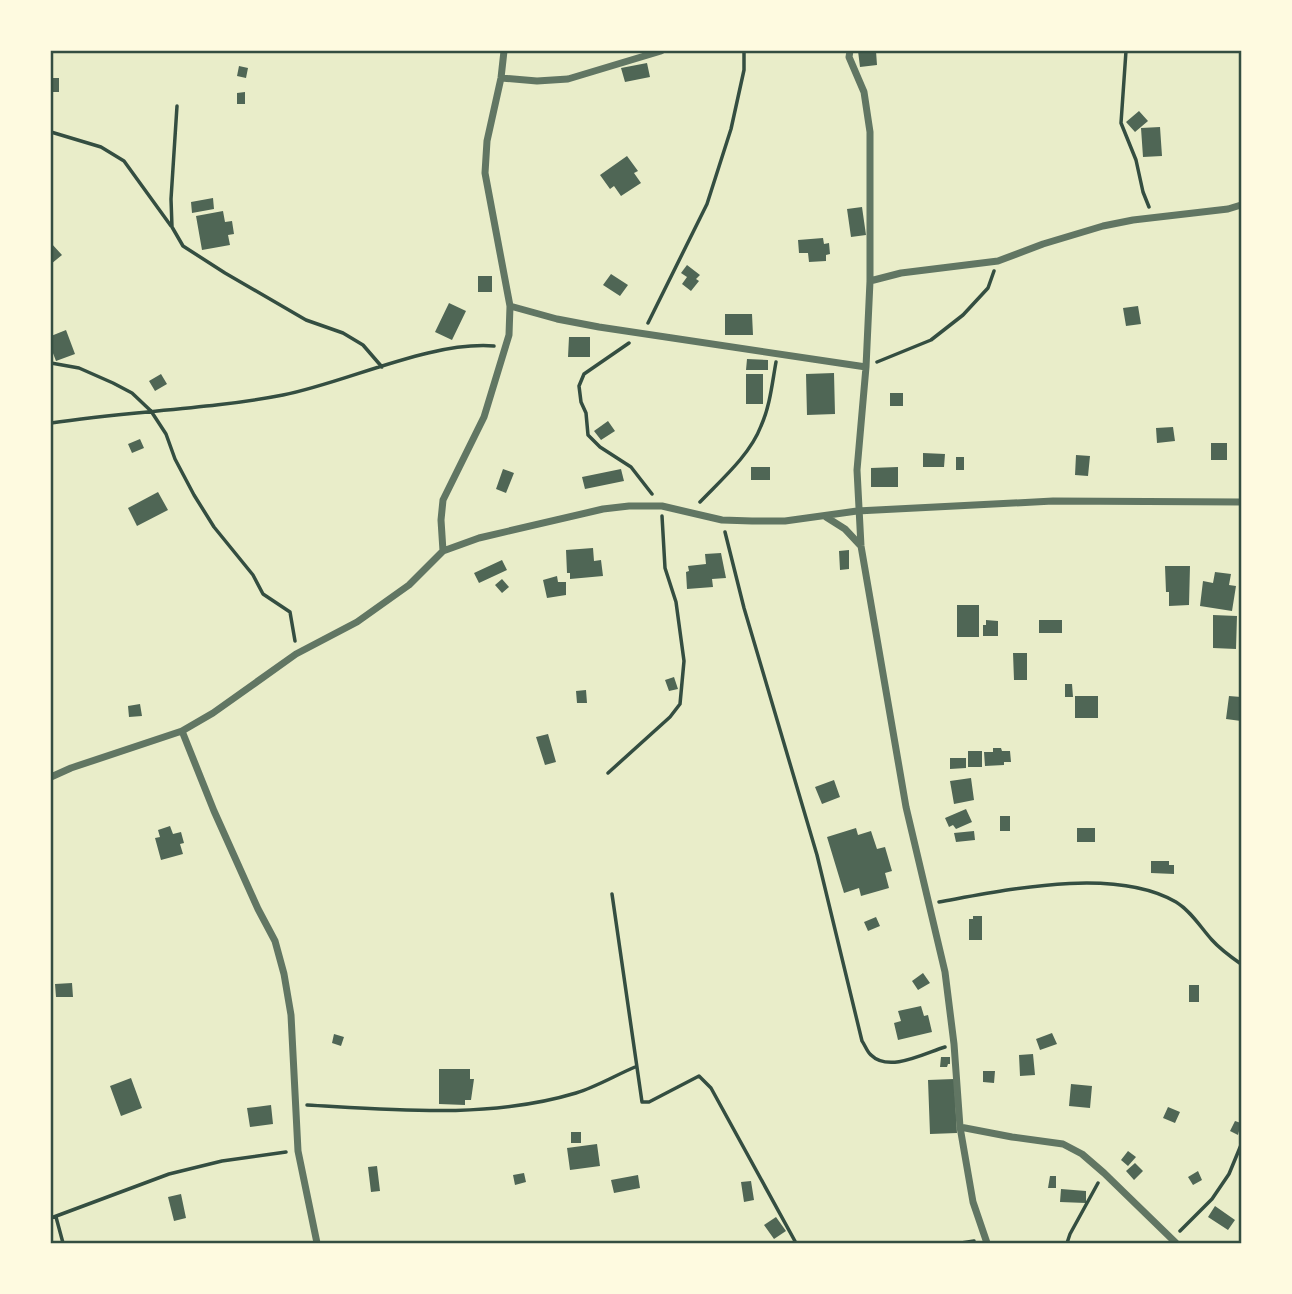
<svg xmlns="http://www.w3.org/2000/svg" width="1292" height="1294" viewBox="0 0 1292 1294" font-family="'PT Sans',sans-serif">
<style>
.building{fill:#4f6655}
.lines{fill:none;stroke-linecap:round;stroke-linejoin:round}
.path{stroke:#344e41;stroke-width:3.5}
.minor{stroke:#617663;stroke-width:7}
.neatline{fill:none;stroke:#344e41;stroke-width:2.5}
</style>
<rect width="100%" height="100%" fill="#e9edc9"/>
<!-- building -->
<path class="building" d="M858,51H876L877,65L860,67Z
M647,63L650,77L625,82L621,68Z
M239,66L248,68L246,78L237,76Z
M51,78H59V92H51Z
M245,92V104H237V93Z
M1139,111L1148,121L1135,132L1126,122Z
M1160,127L1162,156L1143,157L1141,128Z
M627,156L638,171L634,173L641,183L621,196L614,186L610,189L600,175Z
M213,198L214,209L192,213L191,202Z
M862,207L866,235L851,237L847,209Z
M223,211L225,222L232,221L234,234L228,235L230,245L202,250L196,216Z
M823,238L824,244L829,243L830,254L826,255V261L809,262L808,253H799L798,240Z
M51,243L62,255L51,264Z
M687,265L700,275L696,279L699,281L691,291L682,284L687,277L681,273Z
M611,274L628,285L620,296L603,285Z
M478,276H492V292H478Z
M449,303L466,311L452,340L435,332Z
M1138,306L1141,324L1126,326L1123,308Z
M725,314H752L753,335H725Z
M66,330L75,354L56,361L51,348V336Z
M569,337H590V357H568Z
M747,359L768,360V370H746Z
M834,373L835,414L807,415L806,374Z
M161,374L167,384L155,391L149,381Z
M746,374H763V404H746Z
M890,393H903V406H890Z
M608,421L615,431L601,440L594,431Z
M1173,427L1175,441L1157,443L1156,428Z
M140,439L144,448L132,453L128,444Z
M1211,443H1227V460H1211Z
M923,453L945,454L944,467H923Z
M1076,455L1090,456L1088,476L1075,475Z
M956,457H964V470H956Z
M751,467H770V480H751Z
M898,467V487H871V468Z
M503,469L514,473L506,493L496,489Z
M621,469L624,481L585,489L582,477Z
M158,492L168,510L137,526L128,508Z
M593,548L594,561L601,560L603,576L570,579V573H567L566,550Z
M849,550V569L840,570L839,551Z
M721,553L726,578L712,579L713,587L687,589L686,572L689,571L688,566L706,564L705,554Z
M502,560L507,570L479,583L474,573Z
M1165,566H1190L1189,605L1169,606V592H1166Z
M1215,572L1231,574L1229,585L1236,586L1232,611L1200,606L1203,581L1213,583Z
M557,576L558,582H566V595L547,598L543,580Z
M502,579L509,587L502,593L495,585Z
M957,605H979V637H957Z
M1213,615L1237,616L1236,649L1213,648Z
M986,620L998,621V636H983V625H986Z
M1039,620H1062V633H1039Z
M1013,653H1027V680H1014Z
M674,677L678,689L669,691L665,680Z
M1065,684H1072L1073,697H1065Z
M586,690L587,703H577L576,691Z
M1075,696H1098V718H1075Z
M1229,696L1241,697V721L1226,719Z
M140,704L142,716L129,717L128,706Z
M548,734L556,762L545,765L536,737Z
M993,748H1001L1002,751H1010L1011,762H1004V765L985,766L984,752H993Z
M968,751H982V767H968Z
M950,758H966V768L950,769Z
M971,778L974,800L954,804L950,781Z
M834,780L840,797L822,804L815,787Z
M966,809L972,822L956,829L953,825L949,827L945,818Z
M1000,816H1010V831H1000Z
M170,826L173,834L181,832L184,843L180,844L183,854L161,860L155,838L160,837L158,830Z
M856,828L858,835L871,831L877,849L885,847L892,871L885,873L889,888L861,896L859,888L844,893L827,837Z
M1077,828H1095V842H1077Z
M974,831L975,840L956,842L954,833Z
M1151,861H1169V865H1174V874L1151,873Z
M973,916H982V940H969V919H973Z
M876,917L880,926L868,931L864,922Z
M923,973L930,983L918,990L912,981Z
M72,983L73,997H56L55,984Z
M1189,985H1199V1002H1189Z
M921,1006L924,1016L928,1015L932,1032L898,1040L894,1023L901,1021L898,1011Z
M1052,1033L1057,1044L1040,1050L1036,1039Z
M334,1034L344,1037L341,1046L332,1043Z
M1033,1054L1035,1075L1020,1076L1019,1055Z
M941,1057H950V1064H948L947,1067H940Z
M439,1069H470V1079H474L471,1100H465V1105L439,1104Z
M983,1071H995L994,1083L983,1082Z
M131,1078L142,1108L121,1116L110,1086Z
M954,1079L957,1133L930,1134L928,1080Z
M1071,1084L1092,1086L1090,1108L1069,1106Z
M271,1105L273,1124L250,1127L247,1108Z
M1168,1107L1180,1112L1175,1123L1163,1118Z
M1235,1121L1241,1123L1238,1135L1230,1131Z
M571,1132H581V1143H571Z
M597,1144L600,1166L570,1170L567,1148Z
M1128,1151L1136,1157L1128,1166L1121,1160Z
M1135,1163L1143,1171L1134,1180L1126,1171Z
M377,1166L380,1191L371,1192L368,1167Z
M1198,1171L1202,1180L1193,1185L1188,1177Z
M524,1173L526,1182L515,1185L513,1175Z
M638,1175L640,1188L614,1193L611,1180Z
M1050,1176H1056V1188H1048Z
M751,1181L754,1200L744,1202L741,1182Z
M1061,1189L1086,1191V1203L1060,1202Z
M181,1194L186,1218L174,1221L168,1197Z
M1215,1206L1235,1220L1228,1230L1208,1217Z
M776,1217L786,1231L774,1239L764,1225Z"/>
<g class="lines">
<!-- path -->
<path class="path" d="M1126,51L1121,123L1136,160L1143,192L1149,207
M177,106L171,199L172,227L183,246L225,273L306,320L343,333L363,345L382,367
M51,132L101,147L124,161L171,226
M648,323L707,204L731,129L744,70V51
M629,343L584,374L579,386L581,402L586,413L588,435L600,447L631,467L652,494
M877,362L931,340L963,315L988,288L994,271
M51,363L79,368L113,383L132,393L151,411L166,434L175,459L194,495L214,527L253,575L263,594L290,612L295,641
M51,423C128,411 206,410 283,395C348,382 430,341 494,346
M700,502C721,480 750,455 761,426C770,406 772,384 776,362
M725,532L744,608L817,855L862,1041C865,1045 867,1052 871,1055C889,1073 925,1053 945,1047
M608,773L670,717L680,704L684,661L676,602L665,568L662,516
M612,894L642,1102H649L699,1076L711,1088L796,1243
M939,902C1006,890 1114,866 1176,902C1191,911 1201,928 1212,940C1220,949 1231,957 1241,964
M307,1105C396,1110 490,1119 576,1093C596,1087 616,1075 635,1067
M56,1217L63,1243
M51,1218L169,1174L222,1161L286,1152
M1180,1231L1212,1199L1229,1174L1241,1145
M961,1243L974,1241
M1067,1243L1070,1234L1098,1183"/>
<!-- minor -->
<path class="minor" d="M850,51L849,57L864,92L870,132V281L866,367L857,470L861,546L906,807L945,972L954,1044L960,1127L973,1202L987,1243
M501,78L537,81L568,79L661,51
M870,281L901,273L998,261L1043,244L1103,226L1133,220L1228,209L1241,205
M510,306L557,319L599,327L866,367
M826,517L845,529L860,545
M443,551L479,538L603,509L629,506H662L722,520L752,521H785L857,511L1053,501L1241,502
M182,731L214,811L258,909L275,941L284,974L291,1015L298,1151L317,1243
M51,777L71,768L182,731L213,713L296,654L357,622L409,585L443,551L441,520L443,500L484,417L509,335L510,306L485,173L487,141L501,78L504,51
M960,1127L1012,1137L1063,1144L1082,1154L1104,1173L1176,1243"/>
</g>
<!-- border -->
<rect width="1292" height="1294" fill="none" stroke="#fefae0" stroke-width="105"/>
<rect x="52" y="52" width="1188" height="1190" class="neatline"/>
</svg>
